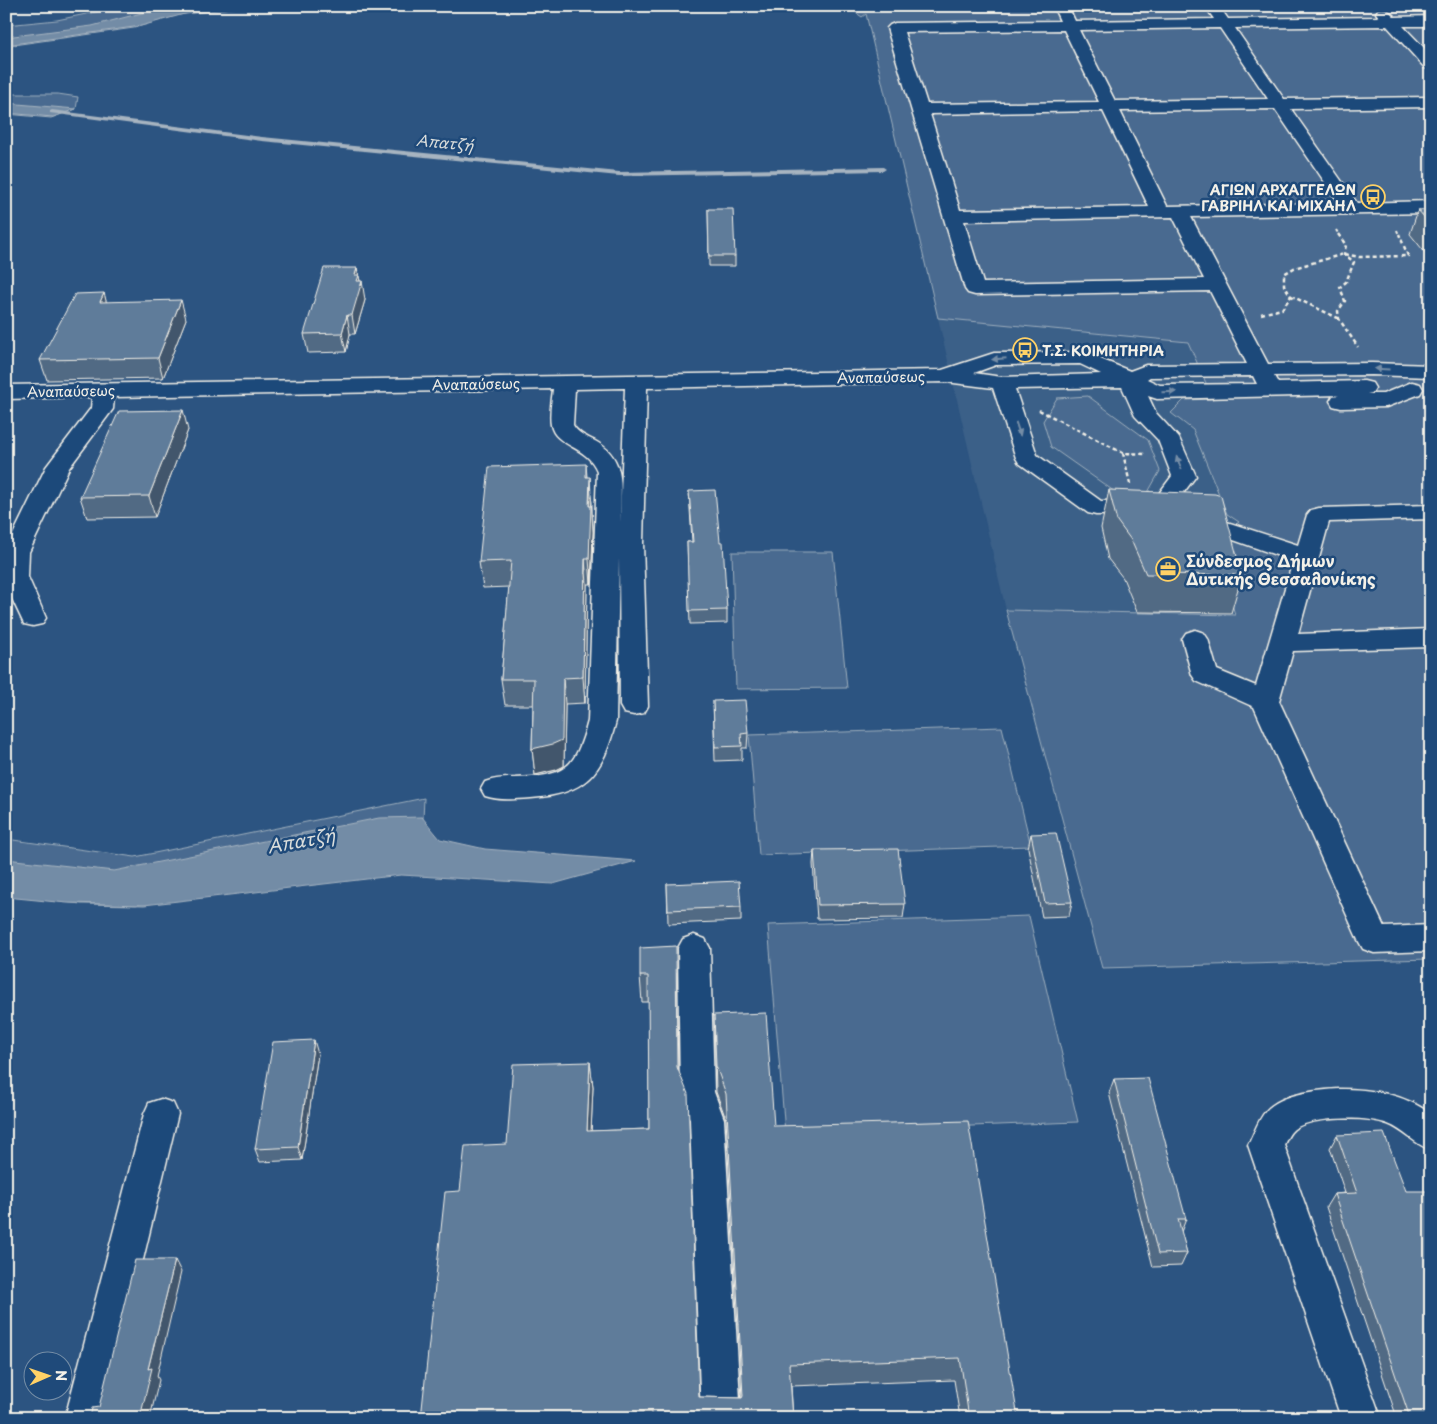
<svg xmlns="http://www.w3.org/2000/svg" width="1437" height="1424" viewBox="0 0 1437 1424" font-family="'Playpen Sans',sans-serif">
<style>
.built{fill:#3b6088}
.green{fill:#496b90;stroke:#9eaebc}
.water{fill:#738ca6;stroke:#a7b4c0}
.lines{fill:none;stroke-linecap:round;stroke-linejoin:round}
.stream{fill:#a7b4c0;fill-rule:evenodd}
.minor-casing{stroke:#f4f1e8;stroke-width:3}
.path-far1{stroke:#f4f1e8;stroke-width:2;stroke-dasharray:3 2.5;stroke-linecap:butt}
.path{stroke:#f4f1e8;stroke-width:2.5;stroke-dasharray:4 3;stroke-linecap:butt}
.minor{fill:#1f4a7a;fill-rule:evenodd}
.wall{fill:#516a84;stroke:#f4f1e8}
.shaded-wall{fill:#42566c;stroke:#f4f1e8}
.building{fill:#5e7b9a;stroke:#f4f1e8}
.oneway{fill:#748da6}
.labels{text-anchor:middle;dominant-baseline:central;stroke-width:5;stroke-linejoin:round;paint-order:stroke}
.far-poi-label{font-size:14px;font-weight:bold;fill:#f4f1e8;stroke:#1f4a7a;text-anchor:end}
.far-street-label{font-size:14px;fill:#f4f1e8;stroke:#1f4a7a}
.far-water-label{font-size:15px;font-style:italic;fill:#dadddb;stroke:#1f4a7a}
.poi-label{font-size:16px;font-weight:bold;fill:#f4f1e8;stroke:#1f4a7a;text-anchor:start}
.water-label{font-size:18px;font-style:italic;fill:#dadddb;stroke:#1f4a7a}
</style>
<rect width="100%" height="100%" fill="#2c5481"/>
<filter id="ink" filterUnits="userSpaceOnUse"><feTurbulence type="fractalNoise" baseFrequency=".02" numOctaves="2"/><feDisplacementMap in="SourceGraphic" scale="10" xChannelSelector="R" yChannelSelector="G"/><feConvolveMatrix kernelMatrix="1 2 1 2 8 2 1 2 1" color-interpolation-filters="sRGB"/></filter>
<g filter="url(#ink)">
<!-- built -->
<path class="built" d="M938,318L1188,342L1261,506L1215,542L1236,615L1006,610Z"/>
<!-- green -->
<path class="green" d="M125,6H248L178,15L134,28L6,46V25L57,20Z
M846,6H1431V959L1102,968L1006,610L1235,615L1215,541L1239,522L1227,514L1193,430L1171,413L1184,400L1213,399L1188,342L938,318L866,14L862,17Z
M6,94H58L78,97L76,109L51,118L6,114Z
M1088,396L1148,440L1160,471L1147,494H1118L1051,447L1043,421L1057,398Z
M732,552H833L847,688L736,689Z
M1002,727L1031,846L759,855L749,735Z
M424,798L422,841L136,905L81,904L6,896V839L135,857Z
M1029,916L1078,1122L785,1133L768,925Z"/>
<!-- water -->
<path class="water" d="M168,6H213L141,26L6,45V37L92,26Z
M6,103L76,109L53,117L6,113Z
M422,817L440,839L485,849L636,861L553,884L401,875L144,905L67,903L6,897V859L114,871L379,818Z"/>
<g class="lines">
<!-- stream -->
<path class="stream" d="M52,110L262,137L619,172L883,167L886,169L883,171L619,176L262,141L50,113V111Z"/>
<!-- minor casing -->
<g class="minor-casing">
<path id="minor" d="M1053,6H1068L1075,21L1214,19L1209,12L1211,9H1221L1228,19L1379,17L1376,13L1378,10C1386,8 1389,11 1395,17L1431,16V26H1403L1431,55V70L1425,68L1387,26L1235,28L1284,99L1431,97V107L1291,109L1357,203L1431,201V213L1191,217L1268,364L1372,363L1431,365V377L1372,375L1274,376L1278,383L1364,381L1372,383L1375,388L1372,393L1367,394H1383L1412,382L1420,384L1423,389L1420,394L1386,407L1341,408L1333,406L1330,401L1333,396L1339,395L1157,399L1148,396L1156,413L1179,438L1196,476L1169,512L1161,514L1096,515L1088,513L1019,463L1016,458L993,388L946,382L647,388L643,543L648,706L644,713L634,715L624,713L620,706L619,559L616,721C603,774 586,794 531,798C515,799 500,801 485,796L481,789L485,782C495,778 505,778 515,778C565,776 575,770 588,721L597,471C587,445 555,447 551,425C549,414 552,400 553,389L114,397L113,409L69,468L29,552L28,577L46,618L42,624L33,626L24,624L6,586V549L46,467L91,408L92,397L6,399V385L942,370L994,353L1083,352L1130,371L1146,365L1247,364L1210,291L975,295L968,293L965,289L887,28L890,25L895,23L1060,21ZM1220,28L1268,99L1115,101L1079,30ZM1064,30L1099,102L927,104L904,32ZM1275,109L1339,203L1167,206L1120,111ZM1103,111L1149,207L960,210L930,114ZM1173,217L1204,279L983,283L964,221ZM1080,364L1101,374L1002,377L974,373L996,365ZM1253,376L1257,384L1160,385L1147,379L1150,377ZM1122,387L1135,416L1158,440L1172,476L1154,500L1101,501L1037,455L1015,389ZM625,388L620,522C620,489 628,459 595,441C587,437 577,433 573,425L575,389Z
M1431,505V519L1329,522L1298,634L1431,629V647L1293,651L1279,701L1384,927L1431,925V951L1374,953L1363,949L1358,940L1254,707L1196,681L1192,675L1182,639L1186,633L1195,630L1204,633L1208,639L1217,670L1256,686L1293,561L1188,524L1184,519L1188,514L1196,512L1298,545L1307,515L1311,510L1319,508Z
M694,935L705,939L710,948L714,1092L724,1119L741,1418H701L690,1119L680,1092L678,948L683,939Z
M1339,1089C1372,1089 1404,1094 1431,1114V1150C1414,1144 1404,1130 1388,1124C1367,1116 1313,1116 1294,1129C1289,1133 1286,1140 1284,1145L1381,1418H1341L1248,1145C1254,1134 1258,1120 1266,1111C1280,1094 1319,1090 1339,1089Z
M161,1099L173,1103L178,1114L105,1418H65L144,1114L149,1103Z"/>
</g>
<!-- path-far1 -->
<path class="path-far1" d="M1336,230L1339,235
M1397,230L1399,235"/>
<!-- path -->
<path class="path" d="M1338,234L1346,245L1344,254L1354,262L1346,282L1340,287L1345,301L1338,311L1339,319L1358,347
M1291,296L1338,318
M1261,314L1282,309L1291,296L1284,285V274L1294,268L1344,254L1359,257L1408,256L1399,234
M1039,410L1123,453
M1130,484L1123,453L1147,454"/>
<!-- minor -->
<use href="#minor" class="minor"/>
</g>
<!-- wall -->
<path class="wall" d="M708,209L735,256V266H709Z
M1418,210H1431V260L1410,234Z
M357,268L360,281L365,300L355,334H350L346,352L308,353L304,334Z
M104,293L106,302L186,319L163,378L47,380L40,360Z
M188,430L155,517L87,518L80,497Z
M586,464L587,477L592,502V513L593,532L591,584H587L585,703L565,704L564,766L556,770L535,775L532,749L533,705H505L501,679L509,587L483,588L479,562Z
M1109,490L1242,575L1231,613L1137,612L1123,578L1108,559L1101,528Z
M689,491L720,542L727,610V623L690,624L687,542H692Z
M713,701L748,733L747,748H742V760L715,761Z
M1031,834L1072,902L1069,916L1042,917L1028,848Z
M814,850L905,904L903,918L817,919L813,864Z
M667,884L741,907V921L668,924Z
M676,972L678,1068L699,1397L742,1398L726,1119L716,1092L714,1015L774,1126L1018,1418H960L954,1380L791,1386L793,1418H421L460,1191L590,1062L593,1087L591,1131L649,1129V1002H642L640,976Z
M318,1054L302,1160L260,1162L255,1149Z
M1114,1079L1186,1219L1181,1232L1187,1253L1181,1266L1153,1267L1109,1093Z
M1337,1135L1406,1191L1431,1418H1397L1326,1207L1334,1194L1345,1193L1330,1148Z"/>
<!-- shaded-wall -->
<path class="shaded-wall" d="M357,268L361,286L362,281L365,300L355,334L352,315L355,275Z
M104,293L109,312L100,302Z
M181,300L186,319L163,378L158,358Z
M347,315L350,334L346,352L342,333Z
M183,410L188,430L155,517L149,496Z
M590,477L593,532L591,584L589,559Z
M585,559L587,584L585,703L583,677Z
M563,678L565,704L564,766L556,770L535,775L532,749Z
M314,1040L318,1054L302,1160L298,1147Z
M590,1062L593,1087L590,1156L587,1131Z
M175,1260L181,1272L157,1376L159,1380L150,1418H140L148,1369Z"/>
<!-- building -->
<path class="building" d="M708,209H733L735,256H709Z
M1418,210H1431V225Z
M324,268H357L355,275H359L357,281H362L352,315H347L342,333L304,334Z
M104,293L100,302L181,300L158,358L40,360L75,294Z
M183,410L149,496L80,497L119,411Z
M586,464V477H590L589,506H591L589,559H585L583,677L563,678L562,740L553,744L532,749L534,679H501L511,561L479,562L489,467Z
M715,490L720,542H723L727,610L689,611L687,542H693L689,491Z
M1109,490L1215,494L1221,496L1242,575L1146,574L1131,540L1117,521Z
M745,700L748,733L741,734L742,746L715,747L713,701Z
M1056,833L1072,902L1045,903L1031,834Z
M898,849L905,904L818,905L814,850Z
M739,881L741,907L668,910L667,884Z
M676,946L677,1067L688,1094L699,1397L742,1398L743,1396L726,1094L716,1066L714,1015L766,1013L774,1126L968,1121L1018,1418H969L960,1358L789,1364L793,1418H651V1412L421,1418L445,1192L460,1191L465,1146L507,1144L513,1064L590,1062L587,1131L649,1129L648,976H640V948Z
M314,1040L298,1147L255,1149L273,1042Z
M1148,1078L1186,1219H1178L1187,1253L1158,1254L1114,1079Z
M1384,1133L1406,1191H1431V1418H1410L1334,1194L1357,1193L1337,1135Z
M135,1260H175L148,1369L152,1368L140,1418H90L92,1408L99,1407Z"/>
<!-- one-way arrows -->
<defs><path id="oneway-solid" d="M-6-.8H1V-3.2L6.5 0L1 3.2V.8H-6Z" transform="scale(1.25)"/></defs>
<g class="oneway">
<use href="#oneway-solid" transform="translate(999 359) rotate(175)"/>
<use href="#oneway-solid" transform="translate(1382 369) rotate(-177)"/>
<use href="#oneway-solid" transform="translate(1169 392) rotate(-1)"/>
<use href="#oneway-solid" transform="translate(1018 429) rotate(71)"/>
<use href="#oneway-solid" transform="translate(1179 463) rotate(-112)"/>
</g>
</g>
<!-- icons -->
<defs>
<g id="bus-ring" transform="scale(1.25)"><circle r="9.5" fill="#1f4a7a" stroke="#ffd166" stroke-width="1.5"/><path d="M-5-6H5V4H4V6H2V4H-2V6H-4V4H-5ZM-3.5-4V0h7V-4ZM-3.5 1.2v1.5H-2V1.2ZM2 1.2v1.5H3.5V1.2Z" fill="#ffd166"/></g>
<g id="office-ring" transform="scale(1.25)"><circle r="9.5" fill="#1f4a7a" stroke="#ffd166" stroke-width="1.5"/><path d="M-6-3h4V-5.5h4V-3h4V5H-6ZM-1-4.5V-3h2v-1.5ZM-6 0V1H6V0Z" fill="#ffd166"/></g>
</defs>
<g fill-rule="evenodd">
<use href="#bus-ring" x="1373" y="197"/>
<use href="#bus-ring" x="1025" y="350"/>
<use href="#office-ring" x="1168" y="569"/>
</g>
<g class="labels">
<!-- far-poi labels -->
<g class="far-poi-label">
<text x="1356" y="189">ΑΓΙΩΝ ΑΡΧΑΓΓΕΛΩΝ<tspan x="1356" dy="16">ΓΑΒΡΙΗΛ ΚΑΙ ΜΙΧΑΗΛ</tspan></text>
<text x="1042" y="350" text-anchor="start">Τ.Σ. ΚΟΙΜΗΤΗΡΙΑ</text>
</g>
<!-- far-street labels -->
<g class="far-street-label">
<text transform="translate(881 377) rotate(-1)">Αναπαύσεως</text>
<text transform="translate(476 384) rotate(-1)">Αναπαύσεως</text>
<text transform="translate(71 391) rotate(-1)">Αναπαύσεως</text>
</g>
<!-- far-water labels -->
<g class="far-water-label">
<text transform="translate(445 142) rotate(6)">Απατζή</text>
</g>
<!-- poi labels -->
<g class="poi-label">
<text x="1186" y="560">Σύνδεσμος Δήμων<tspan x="1186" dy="18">Δυτικής Θεσσαλονίκης</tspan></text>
</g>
<!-- water labels -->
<g class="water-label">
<text transform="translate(301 840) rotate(-10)">Απατζή</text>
</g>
</g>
<!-- margin -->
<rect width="1437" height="1424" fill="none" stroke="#1f4a7a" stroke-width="25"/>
<rect x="12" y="12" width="1412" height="1399" fill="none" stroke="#f4f1e8" stroke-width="2" filter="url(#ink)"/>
<!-- north arrow -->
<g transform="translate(48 1376) rotate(88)"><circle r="24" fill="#1f4a7a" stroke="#748da6"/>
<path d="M0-4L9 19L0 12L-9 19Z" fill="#ffd166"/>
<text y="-8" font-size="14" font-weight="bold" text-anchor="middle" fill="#f4f1e8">N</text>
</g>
</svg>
